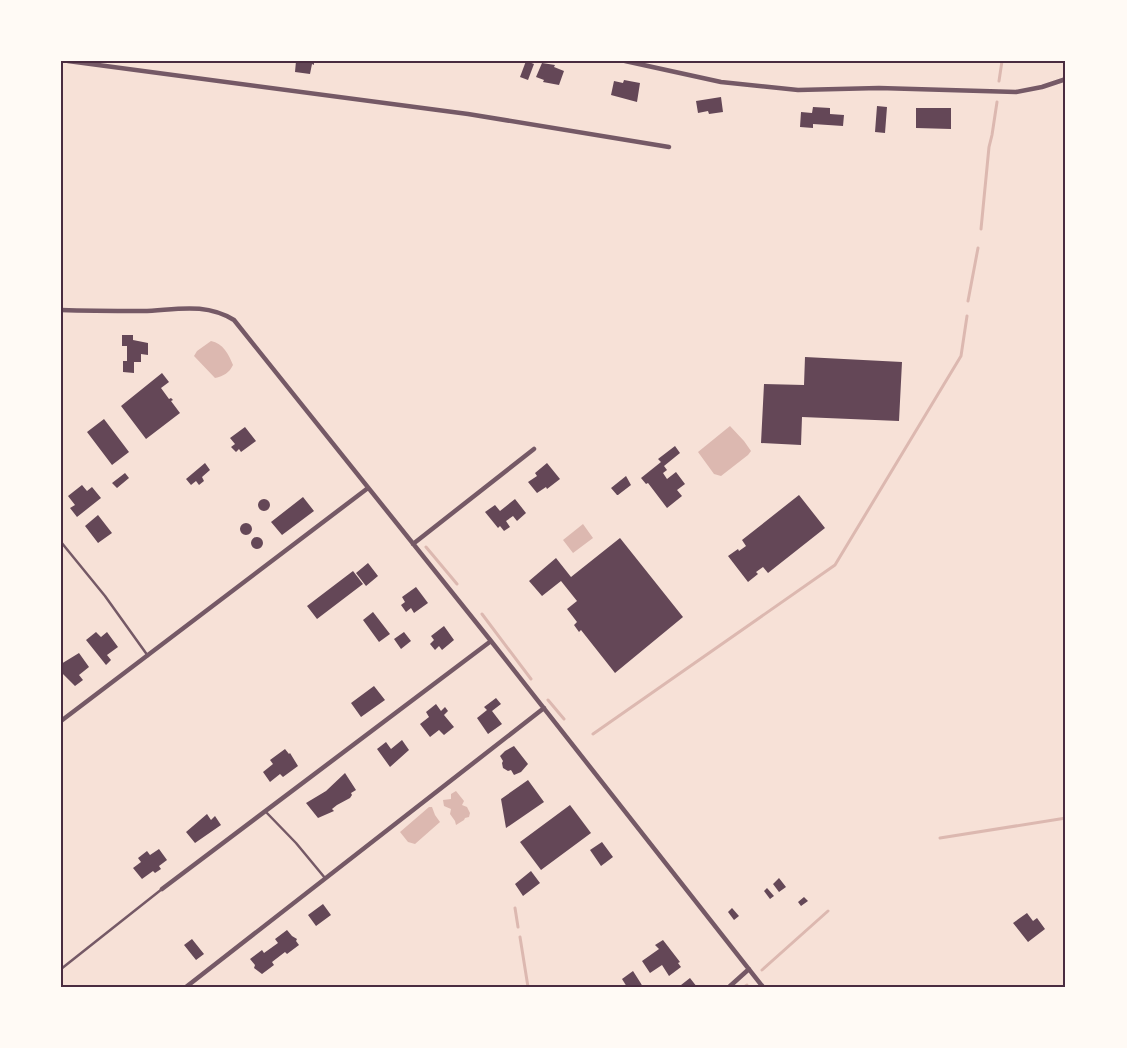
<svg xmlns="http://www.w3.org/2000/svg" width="1127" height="1048" viewBox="0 0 1127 1048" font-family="Georgia,serif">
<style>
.water{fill:#dcb8b0}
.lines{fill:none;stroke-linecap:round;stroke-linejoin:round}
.stream{stroke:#dcb8b0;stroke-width:3}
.building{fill:#644757}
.service{stroke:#755966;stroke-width:2.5}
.minor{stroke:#755966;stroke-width:4.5}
.neatline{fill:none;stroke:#4a2c40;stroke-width:2}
</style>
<rect width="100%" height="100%" fill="#f7e1d7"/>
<!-- water -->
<path class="water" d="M211,341C223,343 229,355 233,365C229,373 224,376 215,378L194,356L197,351Z
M730,426L744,441L751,451L748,455L721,476L714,474L698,452Z
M583,524L593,538L573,553L563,540Z
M456,791L464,801L462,805L467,807L470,813L469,817L465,818L464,820L456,825L455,821L450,814L451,809L444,806L443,800L451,799V794Z
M429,807H432L435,815L440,822L415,844L408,842L400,832Z"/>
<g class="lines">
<!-- stream -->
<path class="stream" d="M999,81L1002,61
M981,229L989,147L992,135L997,102
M968,301L978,248
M426,547L457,584
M482,614L531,679
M548,700L564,719
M593,734L835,565L961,356L967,316
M940,838L1066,818
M515,908L518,927
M520,937L528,987
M762,970L828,911
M744,987L747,985"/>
</g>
<!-- building -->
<path class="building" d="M296,61H314V65L312,64L310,74L295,72Z
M526,61L534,64L528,80L520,77Z
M542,63L555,65L554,67L564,71L559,85L543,82L544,80L536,77Z
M624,80L640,83L637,102L611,95L614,81L623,83Z
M721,97L723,112L709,114L708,111L698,113L696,101Z
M877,106L887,107L885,133L875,132Z
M813,107L830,108V114L844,115L843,126L813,124V128L800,127L801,112L812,113Z
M916,108H951V129L916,128Z
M122,335H133V340L148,343V355L141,354V362H134V373L123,372V361H127V346H122Z
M805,357L902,362L899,421L802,417L801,445L761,443L764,384L804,385Z
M162,373L169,382L161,388L169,399L171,398L173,400L171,401L180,413L146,439L121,406Z
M104,419L129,452L112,465L87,432Z
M245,427L256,441L241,452L239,449L236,452L231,447L235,444L230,438Z
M675,446L680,453L664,466L667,470L663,473L667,479L676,472L685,484L677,490L682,496L667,508L648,483L646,484L641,478L661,462L658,459Z
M205,463L210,470L202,477L204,481L199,485L196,481L191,485L186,479Z
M547,463L560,479L547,489L546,487L537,493L528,482L537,476L535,473Z
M125,473L129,478L117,488L112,483Z
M626,476L631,485L618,495H617L611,488Z
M82,485L87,491L92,487L101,498L77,517L70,508L75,505L68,496Z
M799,495L825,528L768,573L763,567L756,572L758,574L748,582L728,556L738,549L739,551L746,546L742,540Z
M303,497L314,511L282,535L271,522Z
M258 505a6 6 0 1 1 12 0a6 6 0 1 1-12 0Z
M515,499L526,513L517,521L513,516L506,521L510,527L504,531L500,526L498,528L485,512L495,505L500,511Z
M98,515L112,533L98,543L85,526Z
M240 529a6 6 0 1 1 12 0a6 6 0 1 1-12 0Z
M251 543a6 6 0 1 1 12 0a6 6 0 1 1-12 0Z
M620,538L683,617L615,673L581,630L579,632L574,625L577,622L567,609L577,601L561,581L542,596L529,581L556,558L571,577Z
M368,563L378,576L366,586L356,573Z
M353,571L363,584L317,619L307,606Z
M416,587L428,603L414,613L411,608L406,612L401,605L405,602L402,597Z
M373,612L390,634L379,642L363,620Z
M444,626L454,640L442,650L439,646L435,650L430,644L434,640L431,636Z
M96,632L101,637L107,632L118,647L107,655L111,660L106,665L86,640Z
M404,632L411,641L401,649L394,639Z
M79,653L89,667L79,675L83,680L75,686L61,672V664Z
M374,686L385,700L361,717L351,703Z
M496,698L501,704L492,711L502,724L488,734L477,718L487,710L484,707Z
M436,704L441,711L445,707L448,711L444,715L454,727L444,735L439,730L430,737L420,724L429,717L426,712Z
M402,740L409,750L390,767L377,749L386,742L391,749Z
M514,746L528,764L521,772L514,775L511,770L508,771L503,768L502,763L503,761L500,756L505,751Z
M285,749L289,754L290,753L298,766L283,777L280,774L270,782L263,772L273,764L270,760Z
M345,773L356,790L351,793L352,795L350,798L337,805L332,809L334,811L318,818L306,803L326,791Z
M528,780L544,802L506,828L501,799Z
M570,805L591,833L541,870L520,842Z
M207,814L211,820L215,816L221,825L195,843L186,832Z
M602,842L613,857L601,866L590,850Z
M159,849L167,860L159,866L161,869L155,873L153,871L142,879L133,868L141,862L138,858L147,851L150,855Z
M531,871L540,883L523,896L515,884Z
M779,878L786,887L779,892L773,884Z
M767,888L774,896L770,899L764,891Z
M804,897L808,901L801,906L798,902Z
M323,904L331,915L316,926L308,915Z
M732,908L739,916L734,920L728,912Z
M1027,913L1033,921L1037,918L1045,929L1028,942L1013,923Z
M287,930L292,936L297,939L296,941L299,945L287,954L285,952L272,962L274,965L262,974L254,968L255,965L250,959L262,950L264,953L278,943L275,939Z
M192,939L204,954L196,960L184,945Z
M663,940L680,962L678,963L681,967L669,976L662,965L650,973L642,961L659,949L655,945Z
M633,971L640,982L643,987H627L622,979Z
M690,978L697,987H682L681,985Z"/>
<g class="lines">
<!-- service -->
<path class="service" d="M61,542L105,596L148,656
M266,812L296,843L325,878
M61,969L162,889"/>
<!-- minor -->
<path class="minor" d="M68,61L468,114L669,147
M625,61L721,82L798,90L879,88L1016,92L1042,87L1066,79
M61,310C89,311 116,311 143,311C176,310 204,302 234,320L491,641L763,987
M413,544L534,449
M61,721L368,488
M162,889L491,641
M186,987L544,708
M729,987L749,969"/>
</g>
<!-- border -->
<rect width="1127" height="1048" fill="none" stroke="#fffaf5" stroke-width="125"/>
<rect x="62" y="62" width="1002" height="924" class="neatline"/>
</svg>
